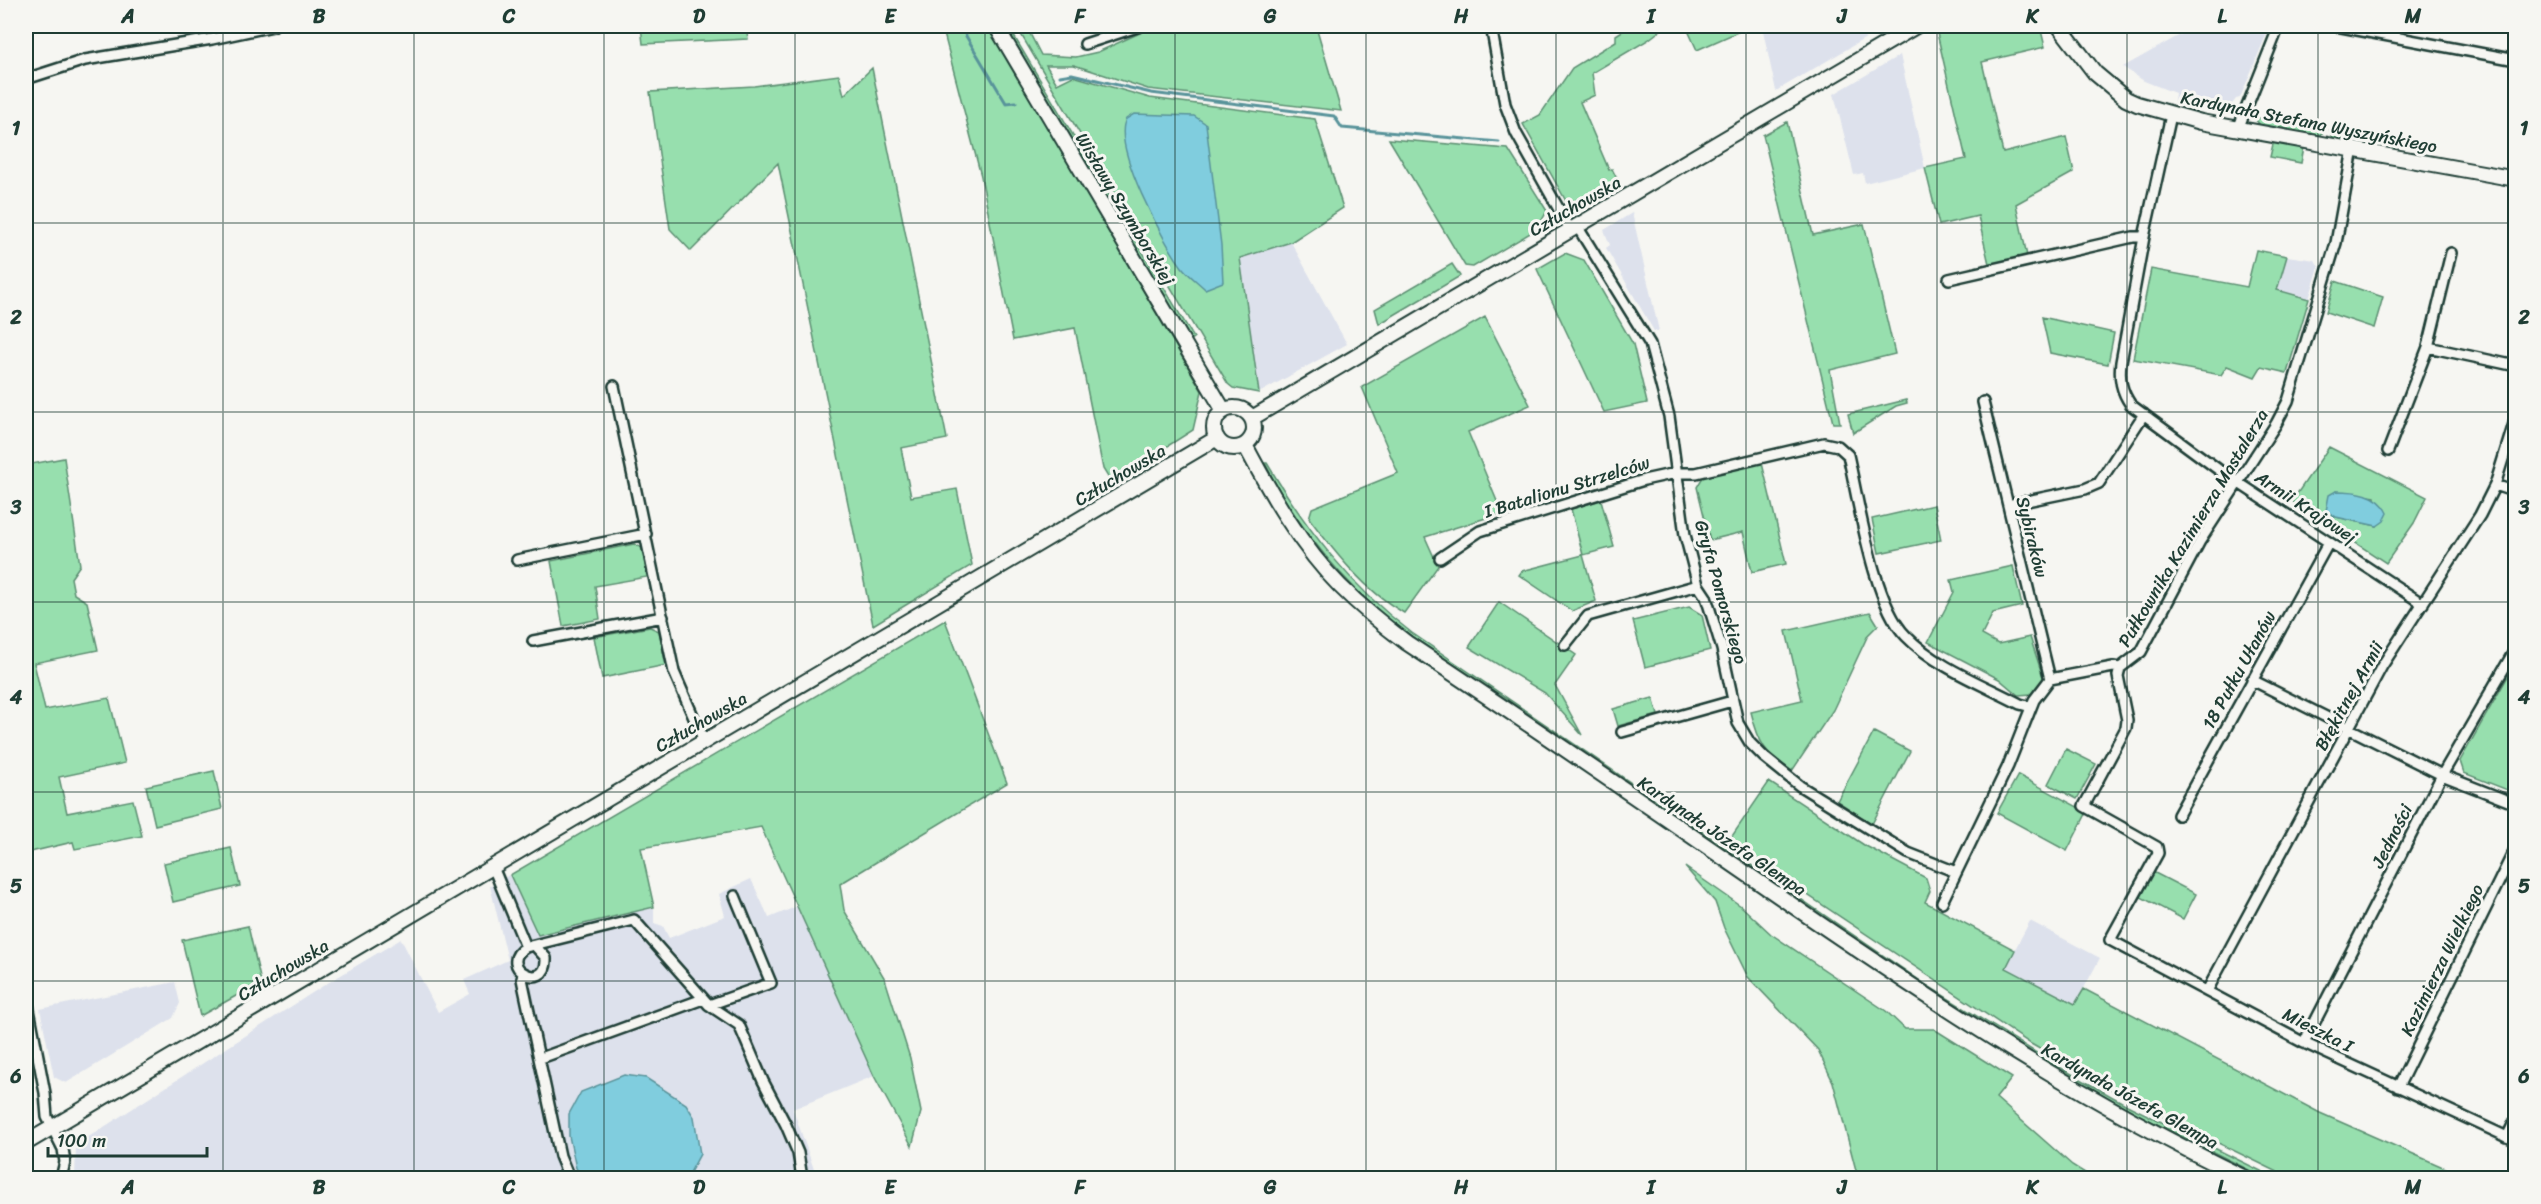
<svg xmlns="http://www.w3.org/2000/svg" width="2541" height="1204" viewBox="0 0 2541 1204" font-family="Sriracha,sans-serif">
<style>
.built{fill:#dde1ec}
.green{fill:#97dfae;stroke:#5b8e71;stroke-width:1.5;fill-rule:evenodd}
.water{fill:#80cdde;stroke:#59939a;stroke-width:1.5}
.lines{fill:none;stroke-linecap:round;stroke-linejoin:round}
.stream{stroke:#59939a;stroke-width:3}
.street-casing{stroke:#1f3d34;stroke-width:14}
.secondary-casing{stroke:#1f3d34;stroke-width:18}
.street{stroke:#f6f6f2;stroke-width:9}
.secondary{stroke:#f6f6f2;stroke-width:14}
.grid{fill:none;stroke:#1f3d34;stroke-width:1.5;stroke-opacity:0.55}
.labels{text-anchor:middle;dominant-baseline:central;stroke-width:6;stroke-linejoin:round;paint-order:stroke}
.street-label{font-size:18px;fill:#1f3d34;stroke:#f6f6f2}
.neatline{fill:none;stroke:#1f3d34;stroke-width:2}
.grid-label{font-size:20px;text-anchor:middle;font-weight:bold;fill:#1f3d34}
</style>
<rect width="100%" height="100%" fill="#f6f6f2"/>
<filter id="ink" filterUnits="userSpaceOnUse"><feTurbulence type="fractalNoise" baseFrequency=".0167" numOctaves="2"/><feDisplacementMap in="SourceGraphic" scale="12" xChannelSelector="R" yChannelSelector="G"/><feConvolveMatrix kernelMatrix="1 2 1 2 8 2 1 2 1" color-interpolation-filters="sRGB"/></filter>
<g filter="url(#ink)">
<!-- built -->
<path class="built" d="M1762,26H1886L1776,91Z
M2196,26H2270L2240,98L2236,99L2229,108L2215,111L2174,102L2175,93L2144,81L2123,67Z
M1900,55L1925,168L1865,183L1863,173L1854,175L1834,94Z
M1632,213L1659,331H1654L1606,248L1610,245L1604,230Z
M1291,242L1347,344L1259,393L1240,258Z
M2287,256L2315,260L2319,267L2309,299L2277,290Z
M509,875L538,935L654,907V923L663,926L669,938L725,916L719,894L751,879L769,918L798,906L874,1076L793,1109L817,1178H75L76,1145L326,984L401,939L438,1012L470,994L464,980L508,960L490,886Z
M2030,921L2100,958L2075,1005L2005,968Z
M175,982L180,1003L173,1018L66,1083L54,1077L40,1009Z"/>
<!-- green -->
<path class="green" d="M641,26H746L748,39L643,44Z
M942,26H988L1202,391L1193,430L1111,482L1103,469L1075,328L1013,340L981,176Z
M1004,26H1008L1194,338L1191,340L1187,337Z
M1016,26H1026L1041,55L1076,57L1098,52L1155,26H1316L1341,111L1148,89L1074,65H1046L1057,84L1073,76L1150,98L1315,119L1343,208L1291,242L1240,258L1259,393L1233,388L1228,384Z
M1630,26H1666L1648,40L1592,73L1595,95L1580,102L1609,170L1612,169L1619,183L1591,200L1566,201L1523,124L1540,115L1572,68L1616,41V35Z
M1686,26H1755L1756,28L1751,26L1697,50Z
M1949,26H2040L2045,47L1982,62L2003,153L2066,137L2074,172L2016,204L2027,256L1989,264L1978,216L1939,225L1925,168L1966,159L1937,33Z
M872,68L947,439L901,448L911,497L957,489L972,565L873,625L778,163L691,251L670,229L650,92L754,86L839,75L844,95Z
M2254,117L2321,129L2323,132L2319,137L2262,128Z
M1787,122L1813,235L1864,224L1895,354L1830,370L1840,423H1833L1763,135Z
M2330,130L2396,142L2395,152L2334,141Z
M1389,139L1508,149L1547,211L1537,229L1473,267L1465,266Z
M2274,140L2304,147L2301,163L2270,157Z
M2256,250L2287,256L2277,290L2309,299L2287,373L2261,367L2255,377L2227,366L2221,375L2133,359L2151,269L2247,287Z
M1565,253L1584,260L1633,344L1647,403L1604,412L1537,269Z
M1452,264L1460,276L1379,324L1375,309Z
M2335,281L2383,297L2374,328L2326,312Z
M1485,317L1530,405L1468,432L1502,513L1425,537L1438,566L1404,613C1364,590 1336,554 1309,518L1312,508L1398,473L1362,387Z
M2042,317L2114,333L2108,364L2050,353Z
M1906,400L1907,403L1896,406L1853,433L1848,414Z
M2329,447L2427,497L2414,523L2386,563L2292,501ZM2336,491L2375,497L2377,526L2336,517L2326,511Z
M64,458L80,565L71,578L74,594L87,602L98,650L34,663L45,710L109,698L125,763L59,777L67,813L133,800L142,836L75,849L73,842L26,853V465Z
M1265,463H1267C1306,529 1350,586 1412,633L1928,986L2061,1068L2127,1105L2275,1178H2265L2107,1099L1975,1021L1408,635C1347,588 1299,532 1265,463Z
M1762,463L1786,564L1752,572L1743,532L1710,540L1697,487L1703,477Z
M1601,500L1614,547L1583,555L1596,601L1572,611L1519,575L1522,571L1583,555L1571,509Z
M1934,505L1941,540L1879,553L1872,519Z
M634,544L642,548L647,577L595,586L600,619L563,626L551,561Z
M2013,566L2022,606L1993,613L1982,635L1998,644L2030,637L2044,680L2032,694L2018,695L1999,679L1928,642L1954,592L1951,580Z
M1499,602L1576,655L1555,685L1582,735L1545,693L1469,647Z
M1689,607L1702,615L1710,650L1645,667L1633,621Z
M1870,612L1878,625L1868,635L1833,710L1792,771C1764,753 1759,744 1751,712L1802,700L1786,631Z
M945,620L1007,783L840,884L844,910L885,979L910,1058L921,1112L912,1146L874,1076L761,827L641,848L654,907L538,935L510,875Z
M650,627L659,631L666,665L602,678L594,637Z
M2515,664V793L2464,773L2460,761Z
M1653,698L1658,715L1618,726L1613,709Z
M1874,732L1910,751L1872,824L1837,801Z
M2066,749L2096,764L2077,799L2048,784Z
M214,771L222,809L155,825L146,786Z
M2018,775L2087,812L2067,851L1997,813Z
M1769,782L1864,845L1926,878L1930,891L1925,902L2015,950L2006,968L2075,1004L2084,989L2320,1113L2468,1178H2290L2130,1100L2031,1044L1728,842Z
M231,848L240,886L173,902L164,863Z
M1685,867L1741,906L1771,934L1886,1011L1905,1029H1934L2012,1078L1996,1098L2072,1165L2093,1178H1858L1833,1082L1818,1050L1748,977L1724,928L1715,902Z
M2153,872L2196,894L2183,919L2141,897Z
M248,926L261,982L200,1016L182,940Z"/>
<!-- water -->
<path class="water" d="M1134,114L1194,116L1206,124L1221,245L1223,282L1205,289C1198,282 1188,275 1182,267C1164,243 1111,146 1126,119Z
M2336,491C2355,491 2379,493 2388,513L2384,521L2377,526L2336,517L2326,511L2329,495Z
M624,1075L646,1078L686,1104L694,1117L700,1154L687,1178H582L576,1168L569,1136V1114L581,1092Z"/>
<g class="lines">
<!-- stream -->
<path class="stream" d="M960,26L1006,103L1016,102
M1060,76L1072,74L1151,93L1334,116L1342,128L1499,142"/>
<!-- street casing -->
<g class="street-casing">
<path id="street" d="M1491,26L1505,104L1516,133L1570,229
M2336,26L2516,60
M1085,44L1140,26
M26,79L85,60L212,39L273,26
M2171,115L2144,237L2121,362C2119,378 2121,391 2131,405L2219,470L2423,604
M2238,129L2279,26
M2353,149L2336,243L2288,401L2276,424L2200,541L2141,652L2120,668L2118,676L2127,720L2126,728L2084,806L2157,847L2158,853L2110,940L2304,1043L2516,1141
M1577,226L1650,344L1669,416L1685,535L1698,585L1706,597L1722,649L1738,723L1750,743L1764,757L1800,786L1908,853L1956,872
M1949,279L2133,237H2144
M2428,347L2516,366
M614,386L674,672L704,741
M1983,402L2050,679
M2388,451L2428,347L2451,253
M2495,485L2516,492
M2008,505L2085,489L2099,483L2144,414
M1440,558L1480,531L1644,480L1676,473H1696L1824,443L1838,446L1848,455C1859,502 1873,603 1906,636C1936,667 1982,684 2020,704L2031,707
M517,560L646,534
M533,641L663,617
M1565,645L1588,616L1698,585
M2252,680L2442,775L2516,804
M1622,732L1732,701
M2178,815L2329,542
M493,867L526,947
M1942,902L2008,766L2034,700L2050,679L2113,667L2120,668
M536,947L546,958C548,995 494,966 526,947L634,920L709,1005L771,983L735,896
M523,973L522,979L560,1156L569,1178
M2207,991L2382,666L2480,515L2495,485L2516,417
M26,994L45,1093L47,1117L63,1149L65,1162L61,1178
M709,1005L739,1025L763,1081L786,1125L798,1153L802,1178
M2304,1043L2442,775L2516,648
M541,1058L703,999
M2398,1087L2516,847
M2507,1137L2516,1119"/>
</g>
<!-- secondary casing -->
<g class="secondary-casing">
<path id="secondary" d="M996,26L1224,411
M2059,26L2095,73L2126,99L2137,104L2201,122L2516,179
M1214 428a20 20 0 1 1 40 0a20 20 0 1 1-40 0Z
M1252,418L1916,26
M1245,445C1271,494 1301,547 1340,586C1361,607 1383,625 1407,643C1536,728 1664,817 1792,905C1938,1005 2085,1102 2245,1178
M26,1143L1217,438"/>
</g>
<!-- street -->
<use href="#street" class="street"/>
<!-- secondary -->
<use href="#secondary" class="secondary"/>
</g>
</g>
<!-- grid -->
<path class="grid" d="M223,26V1178M414,26V1178M604,26V1178M795,26V1178M985,26V1178M1175,26V1178M1366,26V1178M1556,26V1178M1746,26V1178M1937,26V1178M2127,26V1178M2318,26V1178M26,223H2516M26,412H2516M26,602H2516M26,792H2516M26,981H2516"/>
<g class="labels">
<!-- street labels -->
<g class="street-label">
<text transform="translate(2309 122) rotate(11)">Kardynała Stefana Wyszyńskiego</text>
<text transform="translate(1575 206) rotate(-30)">Człuchowska</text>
<text transform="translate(1125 209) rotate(59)">Wisławy Szymborskiej</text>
<text transform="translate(1120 475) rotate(-31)">Człuchowska</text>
<text transform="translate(1567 487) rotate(-17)">I Batalionu Strzelców</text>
<text transform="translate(2306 507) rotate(33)">Armii Krajowej</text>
<text transform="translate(2193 528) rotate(-59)">Pułkownika Kazimierza Mastalerza</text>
<text transform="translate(2032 537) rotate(76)">Sybiraków</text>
<text transform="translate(1721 592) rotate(74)">Gryfa Pomorskiego</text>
<text transform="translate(2239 670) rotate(-61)">18 Pułku Ułanów</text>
<text transform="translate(2349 696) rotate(-61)">Błękitnej Armii</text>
<text transform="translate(701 722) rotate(-30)">Człuchowska</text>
<text transform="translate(1722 836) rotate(34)">Kardynała Józefa Glempa</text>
<text transform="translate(2392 836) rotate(-63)">Jedności</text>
<text transform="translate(2442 960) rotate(-64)">Kazimierza Wielkiego</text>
<text transform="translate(283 970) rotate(-31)">Człuchowska</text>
<text transform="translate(2318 1030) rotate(27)">Mieszka I</text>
<text transform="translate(2130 1096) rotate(29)">Kardynała Józefa Glempa</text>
</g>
</g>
<!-- margin -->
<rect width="2541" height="1204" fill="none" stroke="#f6f6f2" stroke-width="66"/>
<!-- scale -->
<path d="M48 1147v9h159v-9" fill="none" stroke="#1f3d34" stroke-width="3"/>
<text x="57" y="1147" font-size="18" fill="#1f3d34" stroke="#f6f6f2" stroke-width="4.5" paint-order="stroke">100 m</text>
<rect x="33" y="33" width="2475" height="1138" class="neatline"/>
<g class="grid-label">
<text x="128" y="23">A</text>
<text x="319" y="23">B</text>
<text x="509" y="23">C</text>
<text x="699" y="23">D</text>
<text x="890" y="23">E</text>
<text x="1080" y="23">F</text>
<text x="1270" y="23">G</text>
<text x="1461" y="23">H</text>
<text x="1651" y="23">I</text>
<text x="1842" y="23">J</text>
<text x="2032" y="23">K</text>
<text x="2222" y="23">L</text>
<text x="2413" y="23">M</text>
<text x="16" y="135">1</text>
<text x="2524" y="135">1</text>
<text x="16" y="324">2</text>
<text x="2524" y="324">2</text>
<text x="16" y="514">3</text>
<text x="2524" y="514">3</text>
<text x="16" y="704">4</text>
<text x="2524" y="704">4</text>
<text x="16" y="893">5</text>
<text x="2524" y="893">5</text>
<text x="16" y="1083">6</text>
<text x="2524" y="1083">6</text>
<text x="128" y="1194">A</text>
<text x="319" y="1194">B</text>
<text x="509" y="1194">C</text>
<text x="699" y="1194">D</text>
<text x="890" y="1194">E</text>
<text x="1080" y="1194">F</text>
<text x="1270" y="1194">G</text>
<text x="1461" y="1194">H</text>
<text x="1651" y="1194">I</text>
<text x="1842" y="1194">J</text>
<text x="2032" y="1194">K</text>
<text x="2222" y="1194">L</text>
<text x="2413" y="1194">M</text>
</g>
</svg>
